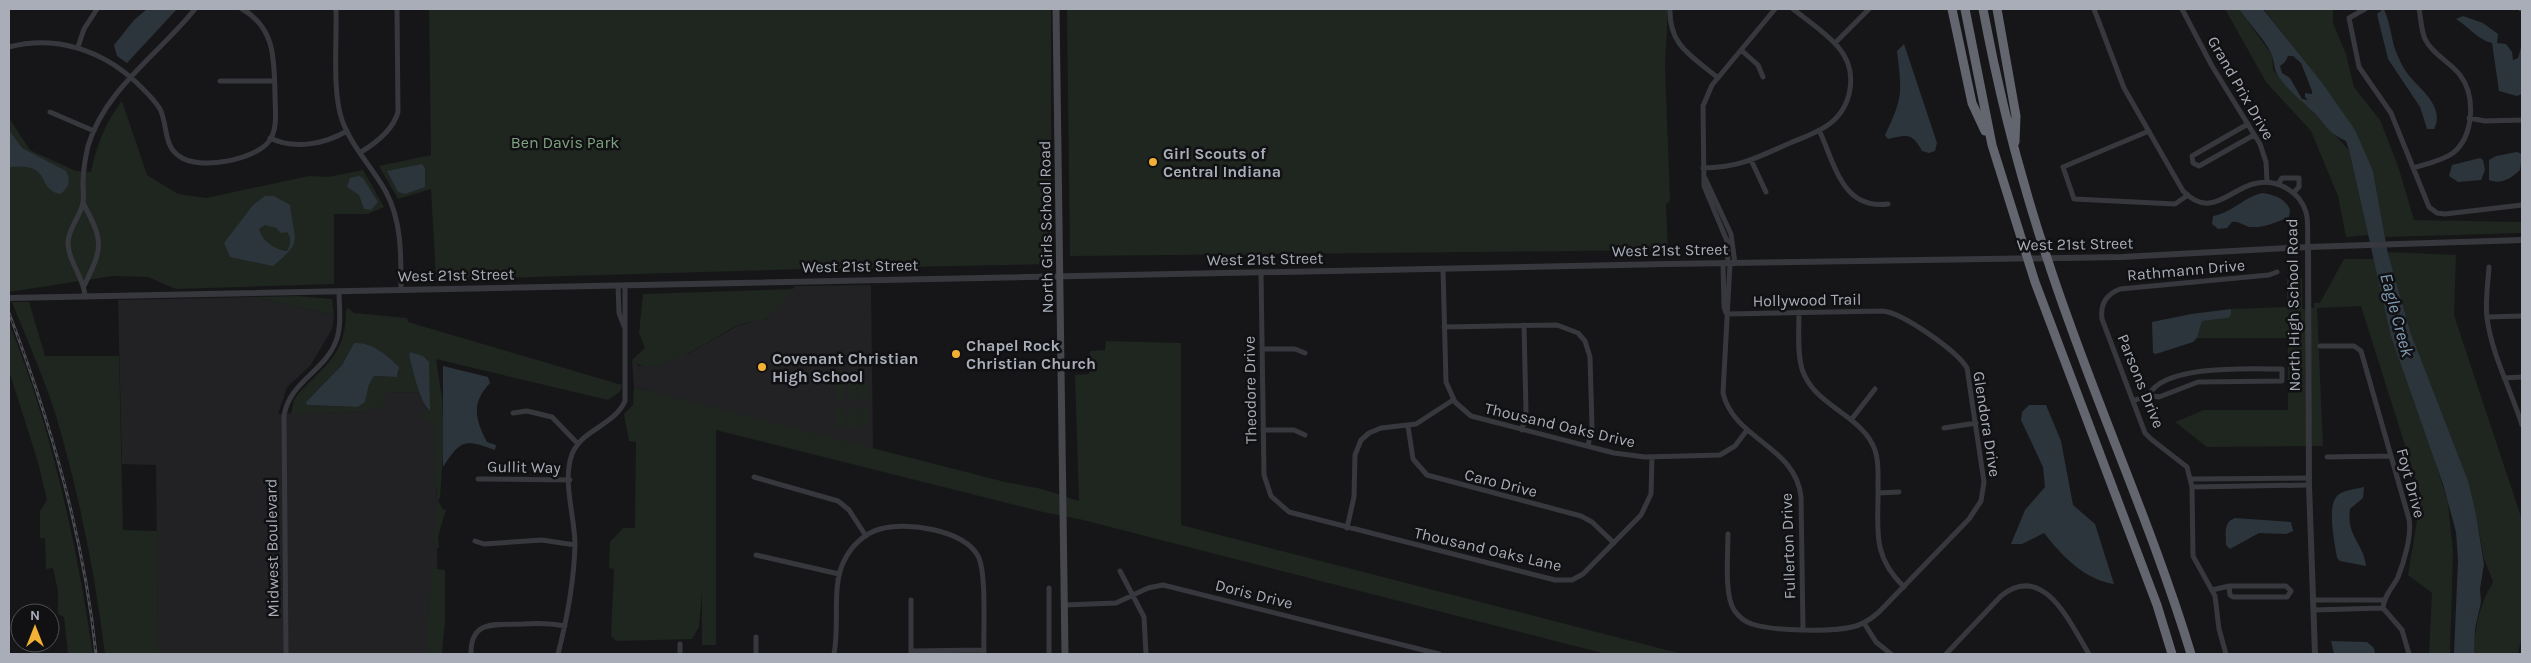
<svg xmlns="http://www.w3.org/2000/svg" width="2531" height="663" viewBox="0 0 2531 663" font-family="Karla,sans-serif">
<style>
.built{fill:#222225}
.green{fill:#1e261f;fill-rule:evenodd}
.water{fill:#2c353c;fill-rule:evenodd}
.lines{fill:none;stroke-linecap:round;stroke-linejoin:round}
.minor{stroke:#37383d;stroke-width:5}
.tertiary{stroke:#37383d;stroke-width:6}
.secondary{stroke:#45474d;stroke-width:7}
.motorway{stroke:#63666e;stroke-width:9}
.rail-casing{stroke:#4a4c52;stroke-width:3}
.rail{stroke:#111113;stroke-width:1;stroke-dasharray:4;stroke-linecap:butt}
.poi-dot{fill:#f2b134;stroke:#111113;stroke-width:2}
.labels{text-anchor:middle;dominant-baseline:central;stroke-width:5;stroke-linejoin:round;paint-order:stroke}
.street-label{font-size:16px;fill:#a8adb8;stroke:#111113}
.park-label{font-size:16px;fill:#7fa381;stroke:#111113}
.poi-label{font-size:16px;font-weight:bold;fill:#a8adb8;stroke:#111113;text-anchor:start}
.water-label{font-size:18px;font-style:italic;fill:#7f9bb3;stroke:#111113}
</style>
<rect width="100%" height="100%" fill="#161618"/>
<!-- built -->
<path class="built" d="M871,285L873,449L634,387L632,360L639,366L688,354L739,325L766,319L795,286Z
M255,297L334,315L332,329L310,366L287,387L278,414L369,411L383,393L419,392L426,408L436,420L438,654H158L156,465L122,464L118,300Z"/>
<!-- green -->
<path class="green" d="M429,9H1051V264L802,269L436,280L431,189L398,199L379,166L431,155Z
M1067,9H1668L1665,65L1670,201L1666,204L1668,250L1070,256Z
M2225,9H2239L2272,55L2273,70L2349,150L2368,235L2346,237L2338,196L2311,131L2266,82Z
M2264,9H2333V23L2346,54L2354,87L2380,120L2398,166L2414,220L2522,222V233L2385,237L2373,171L2307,65Z
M122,101L147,175L178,194L206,198L309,176L328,177L363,170L384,207L368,214H334V284L176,289L148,277L112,276L9,292V118L30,150L76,171L91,172C97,144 105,123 122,101Z
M2387,252L2456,255L2454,315L2522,520V635L2518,654H2474C2475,626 2479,606 2493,582L2484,558L2476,514L2411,334Z
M2344,259H2374L2448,503L2453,552L2450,654H2429L2432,593L2408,575L2421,496L2361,306L2317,308L2323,446L2207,447L2175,422L2204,410H2288V338H2197L2202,321L2228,318L2231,315V309L2287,307V279L2302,278V309L2314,308V303H2320Z
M794,289C786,298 778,310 768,317C761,323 747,321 739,325C715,335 656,383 632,360L645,348L639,333L643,294Z
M297,296L332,299L334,315L255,297Z
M12,302H29L45,356H119L123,530L157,531L158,654H105C95,574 79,493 56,416C44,377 27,340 12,302Z
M348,308L354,313L407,318L408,322L622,385L620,392L608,400L436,359L442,398L444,440L440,498L438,500L443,510L446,509L438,537L439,548L434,549L437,488L433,485C437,465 433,444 433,423L422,416L424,409L430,410L410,352L409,356L422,397L418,392L383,393V406L369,411L291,414L294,400L298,394C326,364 346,354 346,311ZM354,343L399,372L397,377L374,376L369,385L365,402L358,407L307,405L306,402L342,365Z
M9,323C52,429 76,541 93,654H68L64,617L58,614V591L53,568L46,569L45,538H40V511L47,500L38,462L9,371Z
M1106,341L1181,343V525L1682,654H1606L1079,519L1043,512L716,430V645H702V592L699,627L692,639L616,641L611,636L614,569L609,568L610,542L623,528H635L636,442L629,441L624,414L633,405L634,387L1005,482L1042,489L1079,501L1075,375L1089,374L1090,351L1105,350Z
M868,380V399H859V381Z
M837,381H845V399H837Z
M848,381H856L857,399H848Z
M868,408V427H860V409Z
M837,409H846V427L837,428Z
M848,409H857V427L848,428Z
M431,568L445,570V620L442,654H429L428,647Z"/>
<!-- water -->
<path class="water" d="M147,9H177L127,63L117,56L114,45L134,20Z
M2239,9H2263L2323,84L2355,130L2373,171L2388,254L2411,334L2468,481L2476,514L2484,564L2480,589L2481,602L2475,629L2474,654H2454L2458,560L2456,532L2443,484L2391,336L2349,150L2346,141C2326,132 2327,125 2312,111C2302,101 2291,93 2282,81C2272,69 2276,65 2271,53C2264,39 2248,22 2239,9ZM2288,56H2293L2301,63L2312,91V94L2305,93V97L2308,100L2302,99L2290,78L2282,73L2280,66L2285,62Z
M2383,9C2388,13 2392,40 2395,49C2398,57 2402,66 2407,73C2418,88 2446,106 2434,129H2427L2420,107L2388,59L2377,14Z
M2463,16L2483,23L2498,34L2497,43L2506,44L2512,52L2513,60L2518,58L2522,44V94L2517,96L2499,91L2492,43C2478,40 2469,27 2456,19Z
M1904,44L1937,143L1935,151L1929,153L1922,151C1912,132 1907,135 1888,139L1885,135C1903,98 1902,92 1897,51Z
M9,130L22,148L66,171C71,181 69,188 60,194C35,189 54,162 9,167Z
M2517,152L2522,154L2520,170C2511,178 2502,185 2489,180V160L2496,156Z
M2480,158L2483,160L2485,170L2481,180L2458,182L2449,176L2452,165Z
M422,164L425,168V187L405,194L398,192L387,171Z
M359,176L363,178L378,202L371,210L364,209L359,195L347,187L350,178Z
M2263,193C2275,195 2286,199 2290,210L2289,217C2276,222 2265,228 2250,227C2243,226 2240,221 2232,222L2227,228L2218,229L2212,224L2213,216C2232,213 2245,196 2263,193Z
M265,196H274L290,205C294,242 304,240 273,266L230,257L224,243L253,205ZM265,225L276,228L281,233L287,232C292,239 291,244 287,251C275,250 262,241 259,229Z
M2231,309V315L2228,318L2202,321L2197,338L2193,342L2156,354L2153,353L2152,322L2191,314Z
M354,343C372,342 387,355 399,367L397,377L374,376L369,385L365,402L358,407L307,405L306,402L342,365Z
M410,352L423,356L429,362L430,411C420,404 413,369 409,356Z
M443,366L488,377L490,383C471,403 475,419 487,442L496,445L495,450C465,439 461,439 443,467Z
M2029,405H2046L2061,441L2073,505L2095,524L2114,584C2085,580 2062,556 2044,533L2022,544H2011L2025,510L2045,487L2043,467L2021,420L2022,412Z
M2364,487L2363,498L2350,509C2346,536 2364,544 2366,566L2340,561L2337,558C2335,544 2326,505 2338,495C2344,490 2356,489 2364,487Z
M2235,518L2291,522L2293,531L2286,534L2259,533L2230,549L2226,545C2226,534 2223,522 2235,518Z
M2331,641L2367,642L2374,648L2375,654H2334Z"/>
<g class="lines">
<!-- minor -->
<path class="minor" d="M336,9C337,39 332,92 342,120C351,146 373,168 386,192C402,222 401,256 401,289
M1670,9C1669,46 1692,56 1718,78
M2094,9L2124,88L2183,191C2210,219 2228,191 2253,184C2275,178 2299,190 2306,212C2309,223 2307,236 2308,247
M2182,9L2212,66L2260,144L2266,162L2267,182
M2365,9L2349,18L2359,67L2391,113L2429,207L2437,213L2445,214L2522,205
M2521,9H2522
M1835,43L1869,9
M9,47C56,35 102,50 137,83C145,91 154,99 160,109C168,125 163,145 179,156C198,171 257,160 270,140C278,127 275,110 275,95C274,61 276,28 242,9
M78,47L84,29L97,9
M1741,50L1758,65L1763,77
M220,81H274
M50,112L94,131
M2469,118L2485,121L2522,120
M2248,124L2192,156L2193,163L2199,166L2254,135
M1819,130C1835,164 1842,210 1888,204
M2149,131L2063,167L2074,199L2175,204L2188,195
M270,138C294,150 325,144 347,131
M361,152C376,143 393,130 398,112L397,9
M1751,160L1766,192
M1703,168C1739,168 1758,157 1790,143C1802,138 1817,133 1828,125C1852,108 1859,72 1839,48C1827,33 1808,21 1793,9
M2413,168C2426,164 2442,161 2453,153C2474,136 2476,96 2460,75C2450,62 2432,54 2425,39C2421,30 2421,18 2419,9
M1705,178L1731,234L1735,263
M2278,184L2282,178H2299V187L2293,193
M83,203C104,242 103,247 84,286
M1723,263L1724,307L1726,313
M1728,263L1727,241L1704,186L1703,106L1712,85L1775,9
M1730,263L1723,393C1734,440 1796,446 1801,497L1803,629
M2489,267C2488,284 2485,301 2487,318C2492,355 2511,390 2522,425
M1443,269L1446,382L1455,402L1471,416L1614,453L1645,457L1720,455L1735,446L1747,430
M1261,272L1264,475L1271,496L1289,512L1555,580H1572L1583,574L1641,515L1651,494L1652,457
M618,286L619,313L624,326
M85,296C84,277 68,262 68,242C69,227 80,217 83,203C84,197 83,190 83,184C83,171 85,159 88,146C105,89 159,54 195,9
M1799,312C1799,331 1797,352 1802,369C1814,407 1862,414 1875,450C1879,461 1878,473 1878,484C1879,528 1870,554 1904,587
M1727,314L1883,311C1903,313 1957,351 1967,368L1984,482L1981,501L1969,519L1879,612C1871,619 1863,625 1852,627C1832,632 1772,631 1752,624C1745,622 1739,617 1734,610C1724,594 1728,554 1728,534
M2487,317L2522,316
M1444,327L1557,325L1578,333L1585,341L1590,357L1592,427L1588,446
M2320,346H2354L2361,351L2409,519C2412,535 2404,562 2398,577C2393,588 2384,595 2383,608L2402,630L2409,654
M1262,349H1295L1305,353
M2504,378L2522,377
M2133,401L2149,395L2159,397L2198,382L2282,381V369C2252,369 2164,364 2149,395
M513,413L527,411L552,417L578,444
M1851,420L1875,389
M1408,426L1413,459L1427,475L1581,516L1592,522L1614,543
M1944,428L1976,423
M1263,430H1294L1305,435
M1522,430L1526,412L1524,325
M2327,457L2391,456
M754,477L838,501L849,510L866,536
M478,479L570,480
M2191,479L2309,478
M2192,487L2309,485
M1878,493L1899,492
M1347,528L1354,497L1355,455L1361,440L1369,433L1381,428L1416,424L1453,400
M475,541L484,544L542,540L575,545
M756,555L839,574
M1120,571L1144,617L1146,654
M1049,588V654
M2212,590L2229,586H2286L2291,591L2287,597H2233L2230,595L2229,586
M911,600V654
M2313,600H2383
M1064,605L1116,603L1148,588L1163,585L1439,654
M2313,610L2383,608
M1864,623L1876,642L1891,654
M756,637V654
M680,644V654
M911,651L983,650
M286,654L284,416C289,382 325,371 336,341C342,326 339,307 339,291
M471,654C470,619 498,625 522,624C537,623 550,623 565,626
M558,654C567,619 574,582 575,545C575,516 562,482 572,454C582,429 614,426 625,401V285
M834,654C840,624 831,586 844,561C851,546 865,533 880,529C906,521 964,530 978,556C987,573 983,632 984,654
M1946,654L2001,596C2044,561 2071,625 2089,654
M2226,654L2219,629L2215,596L2193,556L2192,487L2187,467L2151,439L2145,433L2102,319C2100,304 2107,294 2120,289L2269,275L2277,272"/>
<!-- tertiary -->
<path class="tertiary" d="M2308,247L2309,485L2315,654
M9,298L1667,264L2122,257L2308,247L2522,240"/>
<!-- secondary -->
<path class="secondary" d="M1056,9L1065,654"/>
<!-- motorway -->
<path class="motorway" d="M1952,9L1972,103L1985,131
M1965,9L1992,145L2035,282L2157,605L2172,654
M1983,9C1999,95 2021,181 2049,264C2092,396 2151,522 2191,654
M1997,9L2016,116L2015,142"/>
<!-- rail casing -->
<g class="rail-casing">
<path id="rail" d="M9,313C51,423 84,537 96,654"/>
</g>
<!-- rail -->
<use href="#rail" class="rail"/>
</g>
<!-- markers -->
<g class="poi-dot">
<circle cx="1153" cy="162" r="5"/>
<circle cx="956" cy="354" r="5"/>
<circle cx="762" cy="367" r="5"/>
</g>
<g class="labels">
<!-- street labels -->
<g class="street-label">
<text transform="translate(2241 88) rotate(60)">Grand Prix Drive</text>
<text transform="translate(1046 227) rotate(-91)">North Girls School Road</text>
<text transform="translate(2075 244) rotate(-1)">West 21st Street</text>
<text transform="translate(1670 250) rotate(-1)">West 21st Street</text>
<text transform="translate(1265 259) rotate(-1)">West 21st Street</text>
<text transform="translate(860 266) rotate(-1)">West 21st Street</text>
<text transform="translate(2186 270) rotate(-5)">Rathmann Drive</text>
<text transform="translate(456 275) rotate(-1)">West 21st Street</text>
<text transform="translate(1807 300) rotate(-1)">Hollywood Trail</text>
<text transform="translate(2293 305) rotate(-91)">North High School Road</text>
<text transform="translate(2141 381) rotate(68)">Parsons Drive</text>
<text transform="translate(1250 390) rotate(-91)">Theodore Drive</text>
<text transform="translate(1987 424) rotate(81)">Glendora Drive</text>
<text transform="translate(1560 425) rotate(13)">Thousand Oaks Drive</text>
<text transform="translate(524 467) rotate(1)">Gullit Way</text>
<text transform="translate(1501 483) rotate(14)">Caro Drive</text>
<text transform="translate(2411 483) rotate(75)">Foyt Drive</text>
<text transform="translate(1788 546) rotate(-92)">Fullerton Drive</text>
<text transform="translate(272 548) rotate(-91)">Midwest Boulevard</text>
<text transform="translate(1488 549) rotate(13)">Thousand Oaks Lane</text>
<text transform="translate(1254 594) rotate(14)">Doris Drive</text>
</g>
<!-- park labels -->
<g class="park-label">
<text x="565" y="142">Ben Davis Park</text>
</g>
<!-- poi labels -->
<g class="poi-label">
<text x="1163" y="153">Girl Scouts of<tspan x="1163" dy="18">Central Indiana</tspan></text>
<text x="966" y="345">Chapel Rock<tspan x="966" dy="18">Christian Church</tspan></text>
<text x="772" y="358">Covenant Christian<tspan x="772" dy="18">High School</tspan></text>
</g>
<!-- water labels -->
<g class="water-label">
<text transform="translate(2397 315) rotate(75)">Eagle Creek</text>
</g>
</g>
<!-- border -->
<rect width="2531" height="663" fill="none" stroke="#a8adb8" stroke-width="20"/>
<!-- north arrow -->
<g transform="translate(35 628)"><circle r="24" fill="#111113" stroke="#4d4f55"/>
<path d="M0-4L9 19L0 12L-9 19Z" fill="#f2b134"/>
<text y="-8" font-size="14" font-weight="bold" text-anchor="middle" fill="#a8adb8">N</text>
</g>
</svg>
